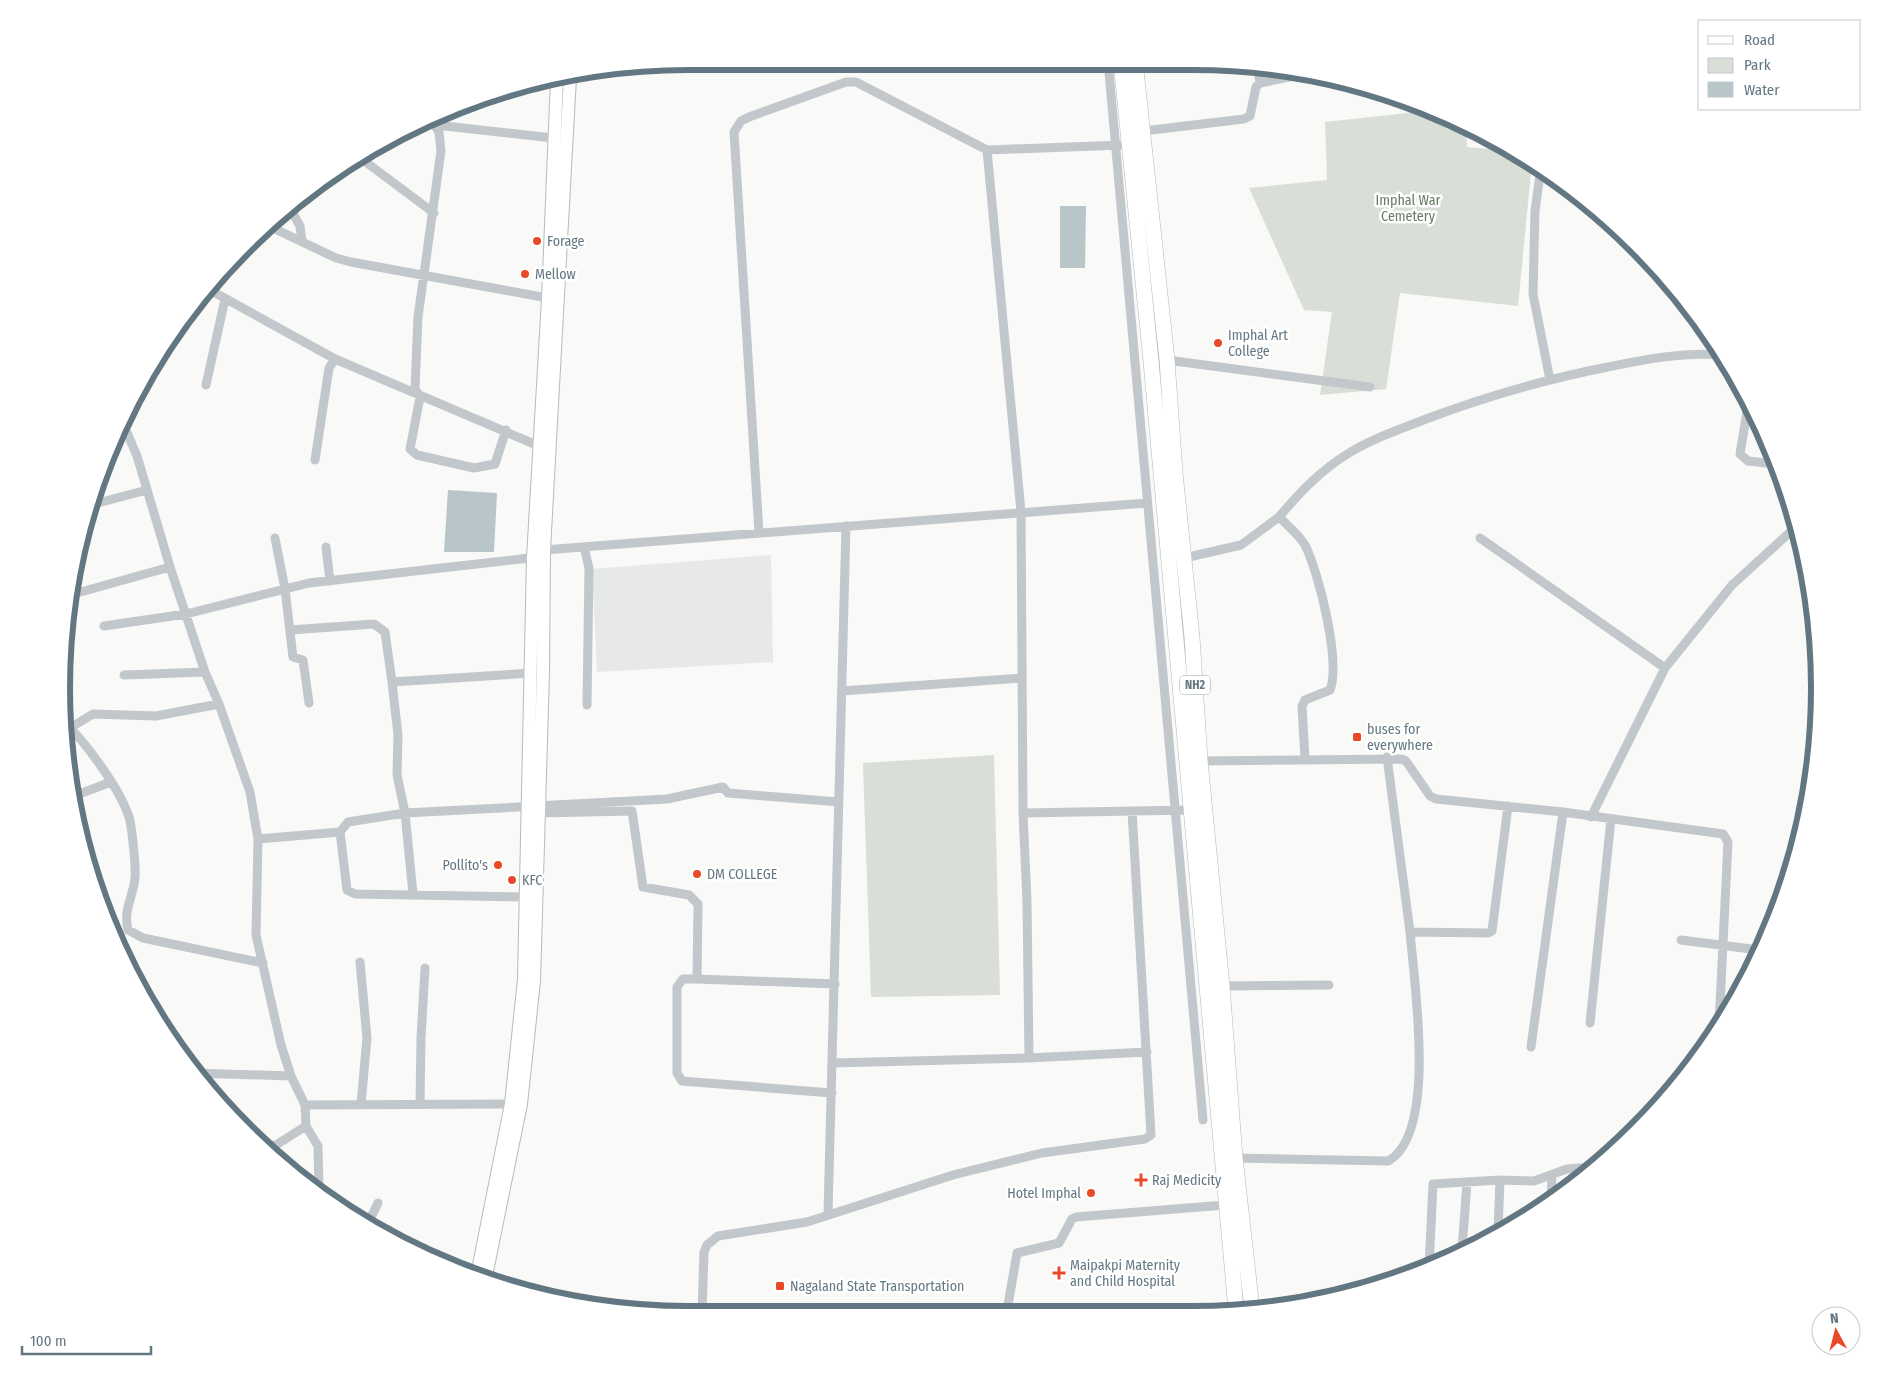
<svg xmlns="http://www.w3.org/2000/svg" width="1881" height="1376" viewBox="0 0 1881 1376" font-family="'Fira Sans Condensed',sans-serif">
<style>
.built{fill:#e7e9e8}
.green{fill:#d9ded6}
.water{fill:#b8c6c9}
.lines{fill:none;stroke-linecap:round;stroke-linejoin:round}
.secondary-casing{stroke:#b4bbc0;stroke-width:14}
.trunk-casing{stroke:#b3b9bc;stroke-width:16}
.minor{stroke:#c2c7cb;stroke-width:9}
.secondary{stroke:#fff;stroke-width:12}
.trunk{stroke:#fff;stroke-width:15}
.poi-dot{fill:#e84a28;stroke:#fff;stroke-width:2}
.labels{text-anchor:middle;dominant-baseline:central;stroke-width:5;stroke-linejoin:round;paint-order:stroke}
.shield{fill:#fff;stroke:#92a0a8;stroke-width:1}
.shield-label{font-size:12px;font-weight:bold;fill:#637783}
.park-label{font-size:14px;fill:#687a63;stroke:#fff}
.poi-label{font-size:14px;fill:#637783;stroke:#fff;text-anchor:start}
.rim{fill:none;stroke:#637783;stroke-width:6}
</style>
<rect width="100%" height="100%" fill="#f9f9f7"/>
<!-- built -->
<path class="built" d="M771,555L773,662L597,672L592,569Z"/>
<!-- green -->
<path class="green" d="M1435,110L1466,126L1467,147L1512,151L1532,162L1518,306L1400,293L1386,389L1320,395L1332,312L1304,310L1249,188L1327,180L1325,122Z
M994,755L1000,995L871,997L863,763Z"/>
<!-- water -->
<path class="water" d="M1060,206H1086L1085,268H1060Z
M448,490L497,493L494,552H444Z"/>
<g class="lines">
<!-- secondary casing -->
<g class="secondary-casing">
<path id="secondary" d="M477,1275L511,1104L524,979L533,558L548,299L557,78
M485,1281L521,1104L534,981L543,672L544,550L570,77"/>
</g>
<!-- trunk casing -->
<g class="trunk-casing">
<path id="trunk" d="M1121,61L1151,361L1236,1310
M1135,61L1167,360L1175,473L1192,637L1200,761L1222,986L1235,1158L1252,1309"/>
</g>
<!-- minor -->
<path class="minor" d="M1108,61L1203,1120
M1258,70L1260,83
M430,118L439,132L441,151L418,317L415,389L420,397L410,449L417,455L474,468L495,464L506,430
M436,125L554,138
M1143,131L1244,119L1250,116L1256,87L1260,83L1299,75
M1495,146H1503
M987,150L1121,145
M359,157L434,213
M1541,167L1535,211L1533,294L1550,380
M291,210L300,226L302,241
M271,227L336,258L351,262L553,299
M210,290L335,359L539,446
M1167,360L1370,387
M206,385L225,299
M1749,400L1740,454L1748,461L1775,464
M122,421L137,456L170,567L205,672L219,704L250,792L258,839L256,935L281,1045L291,1076L305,1105
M315,460L329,368L335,359
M94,504L147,490
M1279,517C1300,492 1321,470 1349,453C1372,439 1400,429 1426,419C1485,397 1546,379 1608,367C1647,359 1681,352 1721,355
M759,533L734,132L741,121L749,117L846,82H856L987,150L1021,512L1023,813L1027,901L1029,1058L833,1063
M275,538L285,589L293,657L303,660L309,703
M1480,538L1665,668
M326,547L330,581
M584,547L589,568L587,705
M544,550L1147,503
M1180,559L1241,545L1279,517C1287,525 1299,535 1305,545C1319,573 1341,662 1330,690L1305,700L1302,706L1305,759
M70,595L170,567
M104,626L186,614L309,583L538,557
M290,630L374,624L385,632L392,682
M532,673L392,682L398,735L397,775L405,813L667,799L723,787L728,793L839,802
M124,675L205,672
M842,691L1022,678
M64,722C85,741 120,789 129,817C132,826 136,868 135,878C133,898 123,909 128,930L143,938L263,963
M70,728L93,714L156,716L219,704
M1387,757L1410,932L1488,933L1492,931L1508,806
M1200,761L1401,759L1406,761L1430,796L1436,799L1563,812L1723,834L1728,842L1719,1025
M74,796L111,782
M538,813L632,811L643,887L689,895L698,904L697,979
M1023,813L1190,810
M1591,817L1665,668L1732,585L1798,525
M258,839L340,832
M413,894L405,813L348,822L340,832L347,890L355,894L526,897
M1681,940L1759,950
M360,962L367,1038L361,1104
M1222,986L1329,985
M1590,1023L1611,819
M1531,1047L1563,812
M1029,1058L1147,1052
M194,1073L291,1076
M832,1093L682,1081L677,1073V987L683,979H697L835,984
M420,1104L421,1038L425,968
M306,1126L318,1146L319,1191
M262,1145H276L306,1126L305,1105L515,1104
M1235,1158L1388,1161C1438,1134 1414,982 1410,932
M1551,1199L1552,1176
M828,1213L846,526
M367,1225L378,1203
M1498,1230L1500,1180
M1462,1250L1467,1182
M1429,1268L1433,1184L1500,1180L1534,1181L1567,1169L1594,1167
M1007,1311L1017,1253L1059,1243L1072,1219L1076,1217L1225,1205
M702,1313L704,1252L707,1245L718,1236L807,1222L953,1175L1042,1153L1145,1139L1151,1135L1132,811"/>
<!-- secondary -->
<use href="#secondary" class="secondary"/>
<!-- trunk -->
<use href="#trunk" class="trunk"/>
</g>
<!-- markers -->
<g class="poi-dot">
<circle cx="537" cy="241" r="5"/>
<circle cx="525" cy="274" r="5"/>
<circle cx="1218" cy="343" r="5"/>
<rect x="1352" y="732" width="10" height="10" rx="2.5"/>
<circle cx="498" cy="865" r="5"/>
<circle cx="697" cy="874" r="5"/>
<circle cx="512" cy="880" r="5"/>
<path d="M1138.5 1172.5h5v5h5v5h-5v5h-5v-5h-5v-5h5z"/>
<circle cx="1091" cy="1193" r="5"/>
<path d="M1056.5 1265.5h5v5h5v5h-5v5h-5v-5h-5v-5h5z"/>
<rect x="775" y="1281" width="10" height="10" rx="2.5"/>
</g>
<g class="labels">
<!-- shield labels -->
<rect class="shield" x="1180" y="675.5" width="30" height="19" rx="4"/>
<g class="shield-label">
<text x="1195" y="685">NH2</text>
</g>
<!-- park labels -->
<g class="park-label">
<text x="1408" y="200">Imphal War<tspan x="1408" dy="16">Cemetery</tspan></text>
</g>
<!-- poi labels -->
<g class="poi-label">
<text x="547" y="241">Forage</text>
<text x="535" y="274">Mellow</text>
<text x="1228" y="335">Imphal Art<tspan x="1228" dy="16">College</tspan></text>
<text x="1367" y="729">buses for<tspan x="1367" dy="16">everywhere</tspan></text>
<text x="488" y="865" text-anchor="end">Pollito's</text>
<text x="707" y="874">DM COLLEGE</text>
<text x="522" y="880">KFC</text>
<text x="1152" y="1180">Raj Medicity</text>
<text x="1081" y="1193" text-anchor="end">Hotel Imphal</text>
<text x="1070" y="1265">Maipakpi Maternity<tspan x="1070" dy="16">and Child Hospital</tspan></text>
<text x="790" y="1286">Nagaland State Transportation</text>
</g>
</g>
<!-- crop -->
<path d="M0 0H1881V1376H0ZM688 70H1193A618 618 0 0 1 1811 688V688A618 618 0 0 1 1193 1306H688A618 618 0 0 1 70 688V688A618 618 0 0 1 688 70Z" fill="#fff" fill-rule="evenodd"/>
<path class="rim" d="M688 70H1193A618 618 0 0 1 1811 688V688A618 618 0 0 1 1193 1306H688A618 618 0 0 1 70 688V688A618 618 0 0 1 688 70Z"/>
<!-- legend -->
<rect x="1698" y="20" width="162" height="90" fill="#ffffff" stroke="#c1c9cd"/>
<rect x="1708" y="36" width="25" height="8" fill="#ffffff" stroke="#c1c9cd"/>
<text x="1744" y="45" font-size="15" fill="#637783">Road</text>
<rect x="1708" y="58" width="25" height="15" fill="#d9ded6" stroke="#c1c9cd"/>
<text x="1744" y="70" font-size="15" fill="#637783">Park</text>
<rect x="1708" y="82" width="25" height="15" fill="#b8c6c9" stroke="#c1c9cd"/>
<text x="1744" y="95" font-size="15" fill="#637783">Water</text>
<!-- north arrow -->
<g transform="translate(1836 1331) rotate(353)"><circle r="24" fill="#ffffff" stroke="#c1c9cd"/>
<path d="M0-4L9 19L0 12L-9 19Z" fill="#e84a28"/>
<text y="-8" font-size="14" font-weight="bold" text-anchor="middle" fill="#637783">N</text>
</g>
<!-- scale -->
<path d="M22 1346v8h129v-8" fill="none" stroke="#637783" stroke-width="2.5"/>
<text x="30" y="1346" font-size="15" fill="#637783" stroke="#ffffff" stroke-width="4" paint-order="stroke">100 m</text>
</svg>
